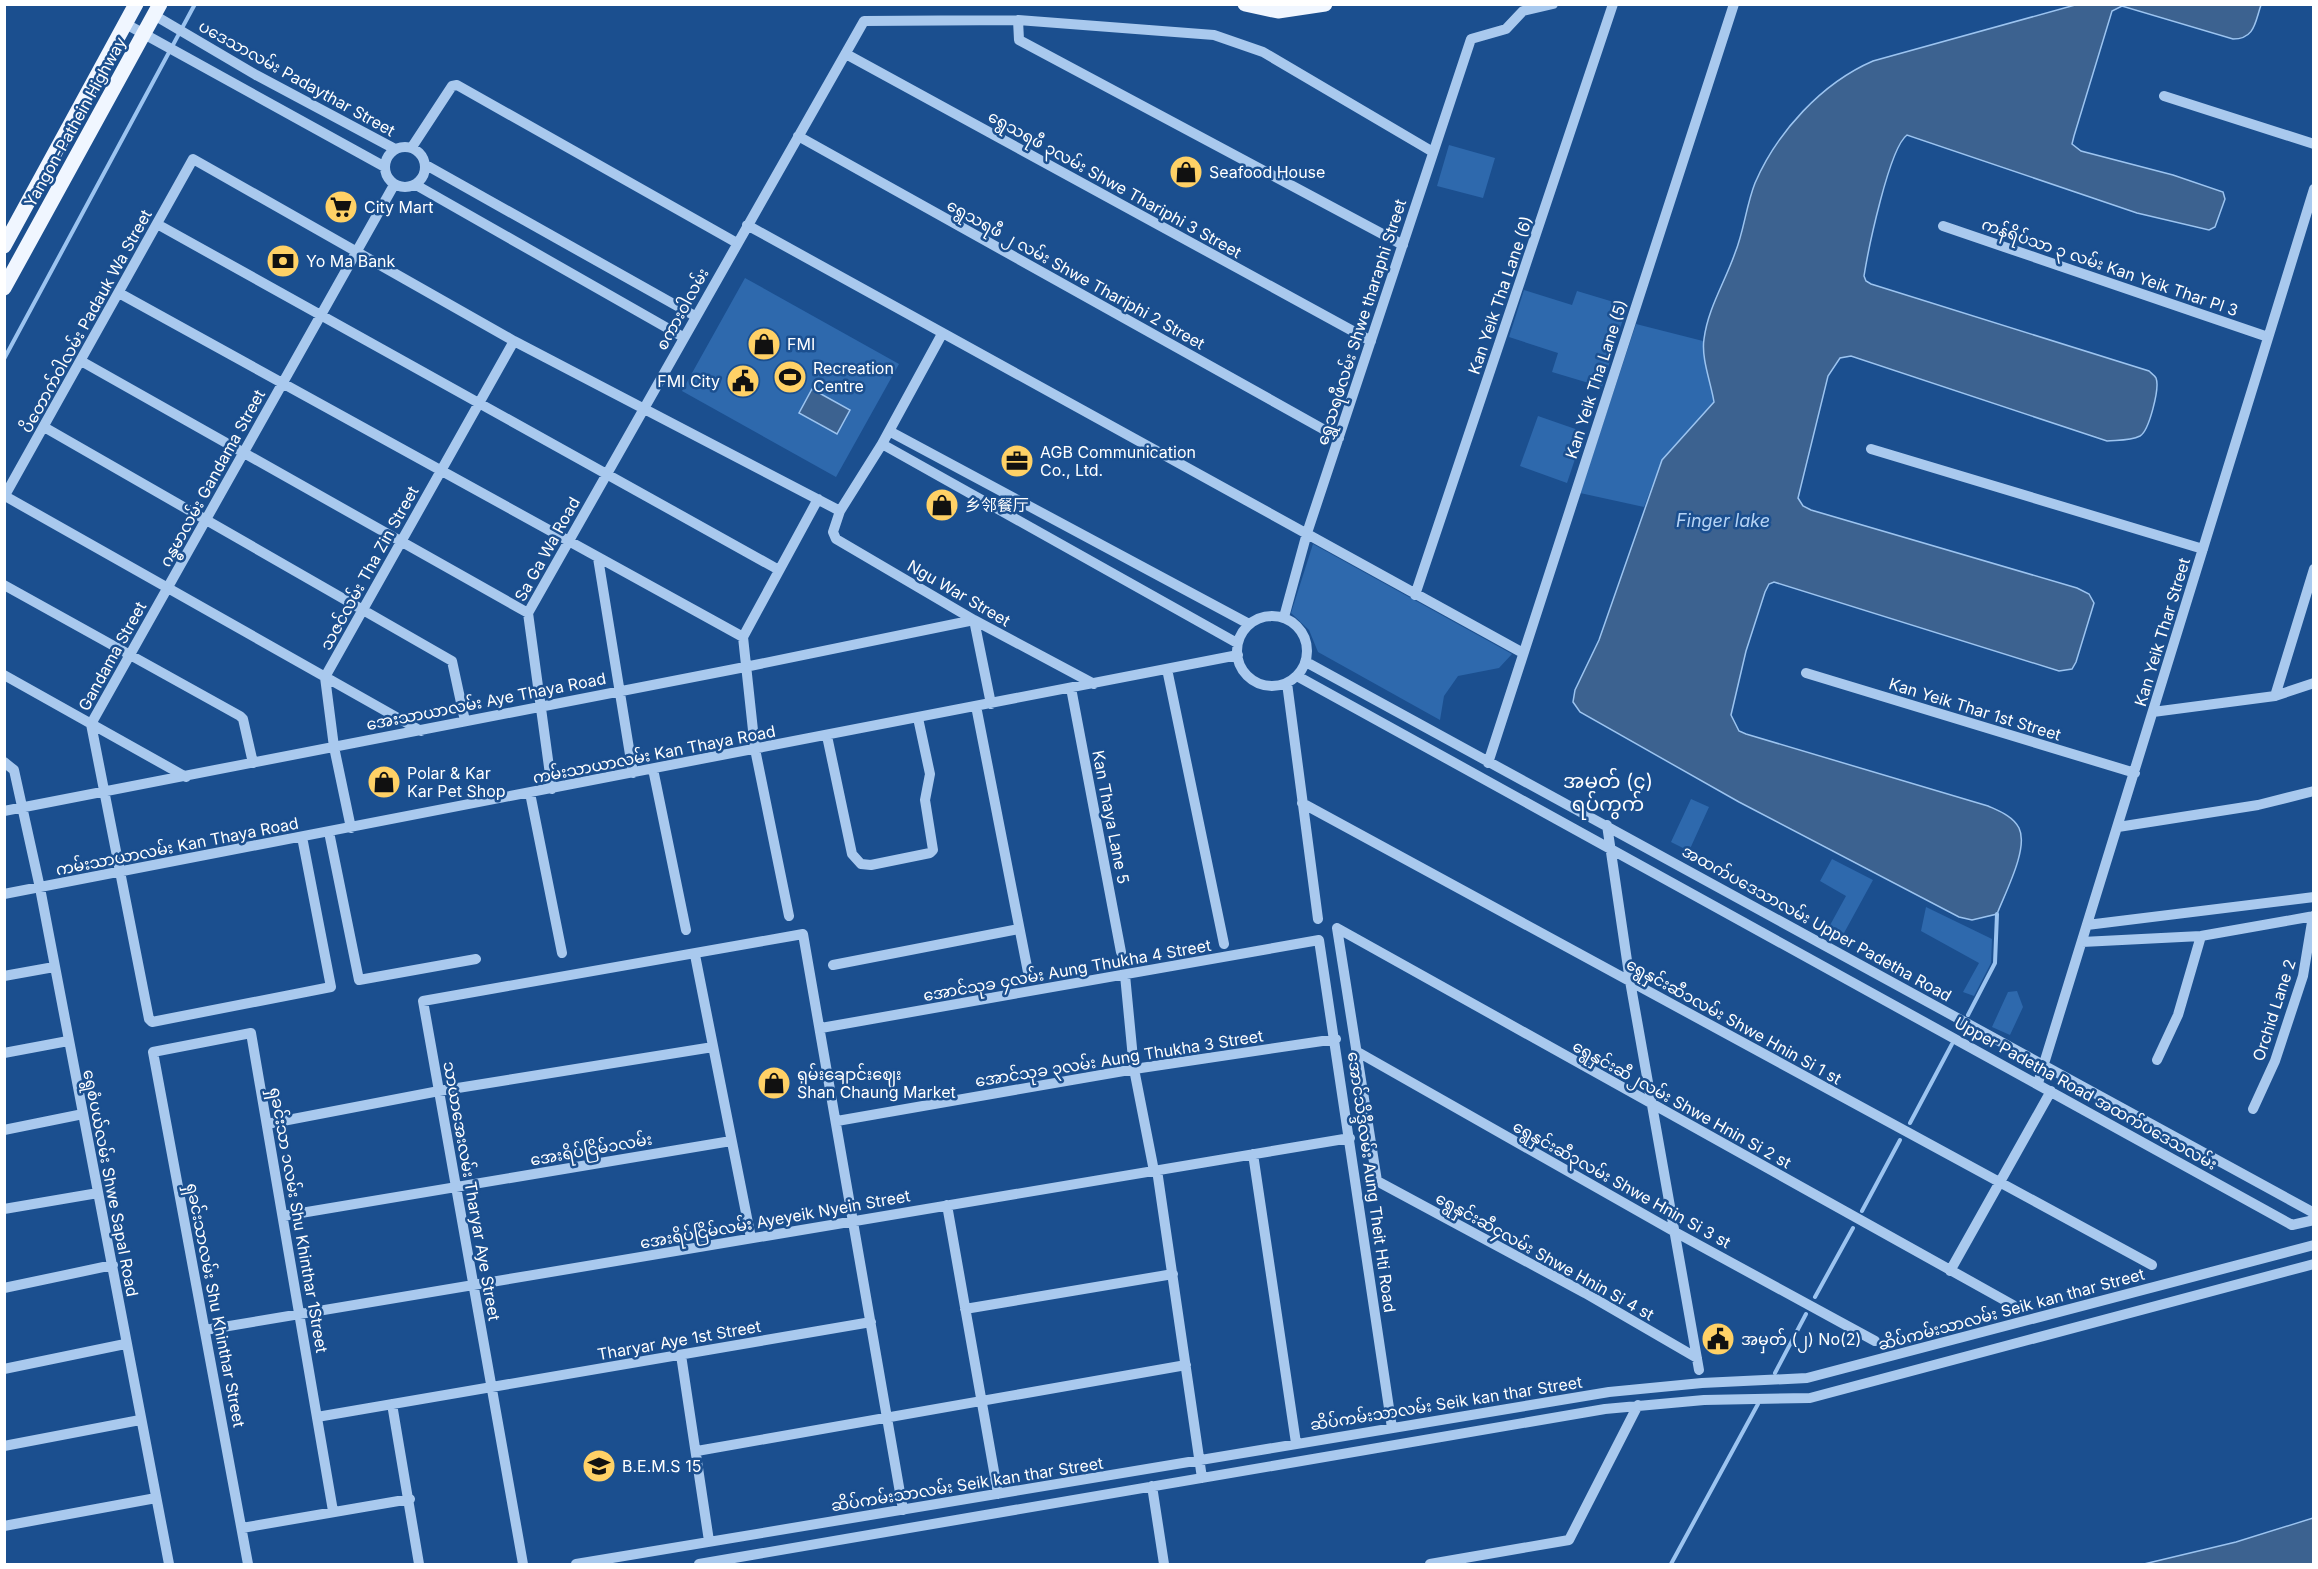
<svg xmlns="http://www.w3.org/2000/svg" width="2318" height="1569" viewBox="0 0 2318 1569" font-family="Inter,'Noto Sans SC','Noto Sans Myanmar',sans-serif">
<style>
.green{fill:#2e69ad}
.water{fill:#3c6290;stroke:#9cc4f0;stroke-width:1.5}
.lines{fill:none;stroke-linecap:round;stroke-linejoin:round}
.stream{stroke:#9cc4f0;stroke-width:4}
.minor{stroke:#a9c9ee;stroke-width:10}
.major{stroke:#f0f6ff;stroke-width:15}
.labels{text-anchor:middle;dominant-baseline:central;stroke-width:5;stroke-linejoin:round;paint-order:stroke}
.street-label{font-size:16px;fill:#fff;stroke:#1b4f8f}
.poi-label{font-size:16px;fill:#fff;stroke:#1b4f8f;text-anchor:start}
.water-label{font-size:18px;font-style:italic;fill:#b5d3f5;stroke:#1b4f8f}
.quarter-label{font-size:20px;fill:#fff;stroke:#1b4f8f}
</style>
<rect width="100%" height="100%" fill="#1b4f8f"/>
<!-- green -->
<path class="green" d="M1449,145L1495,158L1483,198L1437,186Z
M745,278L899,364L836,477L682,391Z
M1524,290L1572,305L1577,291L1627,306L1602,387L1552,372L1558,353L1509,337Z
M1636,324L1703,341L1714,402L1662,460L1644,507L1580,493Z
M1538,416L1584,432L1567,483L1520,466Z
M1313,544L1512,654L1499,668L1458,676L1444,696L1440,720L1318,652L1309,630L1291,613Z
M1691,799L1709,807L1689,851L1671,842Z
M1832,859L1873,880L1844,933L1829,927L1846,896L1820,881Z
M1926,907L1992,939L1991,963L1974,996L1963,992L1979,963L1921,931Z
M2017,991L2023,1007L2010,1035L1992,1027L2008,992Z"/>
<!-- water -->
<path class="water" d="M2075,5H2261C2255,22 2255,39 2233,39L2122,6L2112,11L2074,136L2072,144L2081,151L2173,175L2223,192L2225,199L2215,227L2209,230L2137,213L1907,135C1889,148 1868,251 1864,276L1866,281L1871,284L2149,371C2151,373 2155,376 2156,378C2160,388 2149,431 2140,436C2130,441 2118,440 2107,441L1851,356L1840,358L1828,376L1798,498L1803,506L1811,510L2077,588L2089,594L2094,603L2076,662L2072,669L2059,671L1774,582L1769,584L1765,592L1746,651L1731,715L1739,731L1746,734L1988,806C1999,811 2013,816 2019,828C2029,848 2005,893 1997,914L1972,920L1959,917L1739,802L1580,712L1573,702L1575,690L1599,640L1662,460L1714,402C1711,383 1701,358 1704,339C1708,308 1725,282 1735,253C1744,231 1746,206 1755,183C1777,132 1822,83 1873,61Z
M812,389L850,410L837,434L799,413Z
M2313,1518V1564H2144L2236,1542Z"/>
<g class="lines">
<!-- stream -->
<path class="stream" d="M4,359L195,4
M1968,1015L1995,963L1997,914
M1910,1123L1952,1044
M1862,1211L1900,1140
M1815,1297L1853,1228
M1775,1373L1806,1314
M1671,1564L1758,1404"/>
<!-- minor -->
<path class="minor" d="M154,15L256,75L395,149
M1018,20L1019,40L1403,245
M126,24L385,167
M846,54L1371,341
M2164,96L2314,144
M798,136L1339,438
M412,147L452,86L457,85L737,243
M385 167a20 20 0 1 1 40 0a20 20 0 1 1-40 0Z
M426,165L695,316
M416,185L683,337
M157,224L779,570
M747,225L1523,653
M1943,226L2268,337
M119,293L743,637
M942,334L882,444L840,511L833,532L836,539L974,620L1094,684
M81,361L528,613
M44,427L452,661L465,721
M889,431L1249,624
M882,444L1237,643
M1871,449L2203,549
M5,496L421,731
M4,497L193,159L514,341L840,511
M598,558L633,773
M4,585L240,716L243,719L253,763
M1415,595L1613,4
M1237 651a35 35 0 1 1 70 0a35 35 0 1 1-70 0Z
M1284,617L1307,533L1471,39L1506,29L1523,11L1553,4
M1306,662L2314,1213
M1167,669L1224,944
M1806,673L2135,773
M4,675L186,777
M1297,676L2292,1225L2314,1220
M1287,683L1318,919
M1071,688L1121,952
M2275,696L2314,569
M976,706L1028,972
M2153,712L2275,696L2314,683
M827,736L852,854L861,864L871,865L930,853L933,850L925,800L930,774L918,718
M4,762L14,770L40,888L169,1564
M1488,763L1734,4
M653,769L686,930
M552,789L528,613L864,21L1018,20L1214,35L1263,52L1433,152
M530,793L562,953
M1302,803L2152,1265
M4,811L745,667L974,620L991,704
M1607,825L1630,981L1699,1370
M2118,827L2258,805L2314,791
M351,828L334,747L325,677L514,341
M329,832L359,980L476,959
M302,837L331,987L152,1022L149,1019L91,724L394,185
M4,894L1238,655
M789,916L755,749L743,637L818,499
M2087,925L2314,897
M1337,928L2013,1305
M1337,928L1377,1181L1585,1293L1697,1358
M2082,942L2201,936L2314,916
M695,955L751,1238
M833,965L1019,929
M1125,975L1134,1069L1154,1171
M4,976L54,967
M821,1028L1319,940L1392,1428
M1356,1051L1675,1232L1875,1341
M4,1053L68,1041
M2157,1060L2178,1015L2201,936
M2038,1083L2314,189
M2253,1109L2275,1061L2303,976L2313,916
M837,1121L1141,1068L1336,1039
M267,1124L439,1091L713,1047
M4,1130L83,1114
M1253,1154L1296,1443
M1157,1170L1202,1478
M947,1205L998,1494
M4,1209L98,1193
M283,1216L731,1141
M1950,1271L2051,1091
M4,1288L113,1265
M965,1309L1173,1274
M205,1330L1350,1138
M681,1355L709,1541
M4,1369L125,1344
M392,1404L419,1564
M317,1417L871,1322
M4,1446L140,1420
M697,1451L1186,1365
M1152,1486L1164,1564
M4,1526L156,1498
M242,1528L410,1499
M248,1564L153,1052L251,1033L333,1511
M523,1564L423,1001L803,934L903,1510
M576,1564L1609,1392L1702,1383L1807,1378L2314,1245
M699,1564L1605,1409L1704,1400L1810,1398L2314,1264
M1430,1564L1569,1540L1638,1405"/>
<!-- major -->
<path class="major" d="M1245,4L1278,11L1325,4
M4,246L136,4
M4,288L160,4"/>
</g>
<!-- icons -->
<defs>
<g id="shop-disc" transform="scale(1.725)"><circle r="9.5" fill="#ffd166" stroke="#1b4f8f"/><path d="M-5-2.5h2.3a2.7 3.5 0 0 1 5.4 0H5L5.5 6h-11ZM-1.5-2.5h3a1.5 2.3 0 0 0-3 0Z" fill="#111"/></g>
<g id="supermarket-disc" transform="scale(1.725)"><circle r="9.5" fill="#ffd166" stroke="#1b4f8f"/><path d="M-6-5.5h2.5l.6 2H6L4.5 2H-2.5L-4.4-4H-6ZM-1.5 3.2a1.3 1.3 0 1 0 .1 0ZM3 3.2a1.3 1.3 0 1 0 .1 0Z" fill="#111"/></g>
<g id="bank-disc" transform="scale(1.725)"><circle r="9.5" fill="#ffd166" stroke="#1b4f8f"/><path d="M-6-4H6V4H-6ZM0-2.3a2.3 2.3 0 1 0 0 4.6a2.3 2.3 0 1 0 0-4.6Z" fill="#111"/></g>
<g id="stadium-disc" transform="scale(1.725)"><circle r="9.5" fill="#ffd166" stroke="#1b4f8f"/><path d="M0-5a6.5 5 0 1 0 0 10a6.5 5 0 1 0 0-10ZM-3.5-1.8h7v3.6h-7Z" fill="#111"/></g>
<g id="civic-disc" transform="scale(1.725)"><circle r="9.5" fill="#ffd166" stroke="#1b4f8f"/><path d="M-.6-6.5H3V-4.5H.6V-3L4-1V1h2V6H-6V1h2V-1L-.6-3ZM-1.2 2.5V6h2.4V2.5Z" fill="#111"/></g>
<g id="office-disc" transform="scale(1.725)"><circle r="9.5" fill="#ffd166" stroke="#1b4f8f"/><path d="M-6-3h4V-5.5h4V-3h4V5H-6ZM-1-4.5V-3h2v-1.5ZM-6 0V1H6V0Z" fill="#111"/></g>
<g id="school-disc" transform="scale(1.725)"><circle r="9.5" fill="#ffd166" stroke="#1b4f8f"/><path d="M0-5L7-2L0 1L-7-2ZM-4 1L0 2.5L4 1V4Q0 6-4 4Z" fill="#111"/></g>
</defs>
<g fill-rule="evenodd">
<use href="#shop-disc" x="1186" y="172"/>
<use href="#supermarket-disc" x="341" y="207"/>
<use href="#bank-disc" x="283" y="261"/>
<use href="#shop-disc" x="764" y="344"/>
<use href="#stadium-disc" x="790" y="377"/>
<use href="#civic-disc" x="743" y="381"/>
<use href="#office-disc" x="1017" y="461"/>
<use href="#shop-disc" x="942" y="505"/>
<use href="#shop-disc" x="384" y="782"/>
<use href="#shop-disc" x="774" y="1083"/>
<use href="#civic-disc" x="1718" y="1339"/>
<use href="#school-disc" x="599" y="1466"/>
</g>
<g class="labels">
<!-- street labels -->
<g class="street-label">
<text transform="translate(297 78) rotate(29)">ပဒေသာလမ်း Padaythar Street</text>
<text transform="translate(75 122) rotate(-61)">Yangon-Pathein Highway</text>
<text transform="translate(1115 184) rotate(29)">ရွေသရဖီ ၃လမ်း Shwe Thariphi 3 Street</text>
<text transform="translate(2110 267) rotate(19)">ကန်ရိပ်သာ ၃ လမ်း Kan Yeik Thar Pl 3</text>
<text transform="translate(1076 274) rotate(29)">ရွေသရဖီ ၂ လမ်း Shwe Thariphi 2 Street</text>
<text transform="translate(1500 295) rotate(-71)">Kan Yeik Tha Lane (6)</text>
<text transform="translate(682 309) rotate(-61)">စကား၀ါလမ်း</text>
<text transform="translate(86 321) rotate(-61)">ပိတောက်ဝါလမ်း Padauk Wa Street</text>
<text transform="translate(1361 322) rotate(-72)">ရွှေသရဖီလမ်း Shwe tharaphi Street</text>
<text transform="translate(1596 379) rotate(-72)">Kan Yeik Tha Lane (5)</text>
<text transform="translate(212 478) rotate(-61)">ဂန္ဓမာလမ်း Gandama Street</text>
<text transform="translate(547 549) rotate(-61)">Sa Ga Wa Road</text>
<text transform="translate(369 568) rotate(-61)">သဇင်လမ်း Tha Zin Street</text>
<text transform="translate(959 593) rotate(30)">Ngu War Street</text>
<text transform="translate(2162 632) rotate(-73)">Kan Yeik Thar Street</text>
<text transform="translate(112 656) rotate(-61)">Gandama Street</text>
<text transform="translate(486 701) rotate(-11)">အေးသာယာလမ်း Aye Thaya Road</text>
<text transform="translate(1975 709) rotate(17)">Kan Yeik Thar 1st Street</text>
<text transform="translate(654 754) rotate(-11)">ကမ်းသာယာလမ်း Kan Thaya Road</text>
<text transform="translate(1111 817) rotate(79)">Kan Thaya Lane 5</text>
<text transform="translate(177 846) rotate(-11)">ကမ်းသာယာလမ်း Kan Thaya Road</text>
<text transform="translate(1817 923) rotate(29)">အထက်ပဒေသာလမ်း Upper Padetha Road</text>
<text transform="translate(1067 970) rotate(-10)">အောင်သုခ ၄လမ်း Aung Thukha 4 Street</text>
<text transform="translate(2274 1010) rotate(-72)">Orchid Lane 2</text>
<text transform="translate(1734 1021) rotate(29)">ရွေနှင်းဆီ၁လမ်း Shwe Hnin Si 1 st</text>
<text transform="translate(1119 1058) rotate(-9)">အောင်သုခ ၃လမ်း Aung Thukha 3 Street</text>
<text transform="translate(2086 1093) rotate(29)">Upper Padetha Road အထက်ပဒေသလမ်း</text>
<text transform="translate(1682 1104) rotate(29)">ရွေနှင်းဆီ၂လမ်း Shwe Hnin Si 2 st</text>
<text transform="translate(591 1149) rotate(-10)">အေးရိပ်ငြိမ်၁လမ်း</text>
<text transform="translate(1372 1182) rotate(82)">အောင်သိဒ္ဒီလမ်း Aung Theit Hti Road</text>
<text transform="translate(111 1183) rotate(79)">ရွေစံပယ်လမ်း Shwe Sapal Road</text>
<text transform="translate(1622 1184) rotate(29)">ရွေနှင်းဆီ၃လမ်း Shwe Hnin Si 3 st</text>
<text transform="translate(472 1191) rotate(80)">သာယာအေးလမ်း Tharyar Aye Street</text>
<text transform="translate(775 1219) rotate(-10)">အေးရိပ်ငြိမ်လမ်း Ayeyeik Nyein Street</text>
<text transform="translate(299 1220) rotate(80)">ရှခင်းသာ ၁လမ်း Shu Khinthar 1Street</text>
<text transform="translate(1545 1256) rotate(29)">ရွေနှင်းဆီ၄လမ်း Shwe Hnin Si 4 st</text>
<text transform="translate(216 1305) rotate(79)">ရှခင်းသာလမ်း Shu Khinthar Street</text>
<text transform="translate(2011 1309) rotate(-15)">ဆိပ်ကမ်းသာလမ်း Seik kan thar Street</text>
<text transform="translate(679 1340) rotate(-10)">Tharyar Aye 1st Street</text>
<text transform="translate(1446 1403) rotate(-9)">ဆိပ်ကမ်းသာလမ်း Seik kan thar Street</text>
<text transform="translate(967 1484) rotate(-9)">ဆိပ်ကမ်းသာလမ်း Seik kan thar Street</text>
</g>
<!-- poi labels -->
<g class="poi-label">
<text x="1209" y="172">Seafood House</text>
<text x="364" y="207">City Mart</text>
<text x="306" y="261">Yo Ma Bank</text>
<text x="787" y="344">FMI</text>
<text x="813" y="368">Recreation<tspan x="813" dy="18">Centre</tspan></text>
<text x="720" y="381" text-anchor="end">FMI City</text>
<text x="1040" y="452">AGB Communication<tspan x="1040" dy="18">Co., Ltd.</tspan></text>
<text x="965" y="505">乡邻餐厅</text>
<text x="407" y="773">Polar &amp; Kar<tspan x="407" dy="18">Kar Pet Shop</tspan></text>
<text x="797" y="1074">ရှမ်းချောင်းဈေး<tspan x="797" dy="18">Shan Chaung Market</tspan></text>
<text x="1741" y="1339">အမှတ် (၂) No(2)</text>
<text x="622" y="1466">B.E.M.S 15</text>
</g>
<!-- water labels -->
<g class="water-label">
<text x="1723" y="520">Finger lake</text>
</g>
<!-- quarter labels -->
<g class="quarter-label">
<text x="1608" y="781">အမှတ် (၄)<tspan x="1608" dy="23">ရပ်ကွက်</tspan></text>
</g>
</g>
<!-- border -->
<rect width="2318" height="1569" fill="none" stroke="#ffffff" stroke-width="12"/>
</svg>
